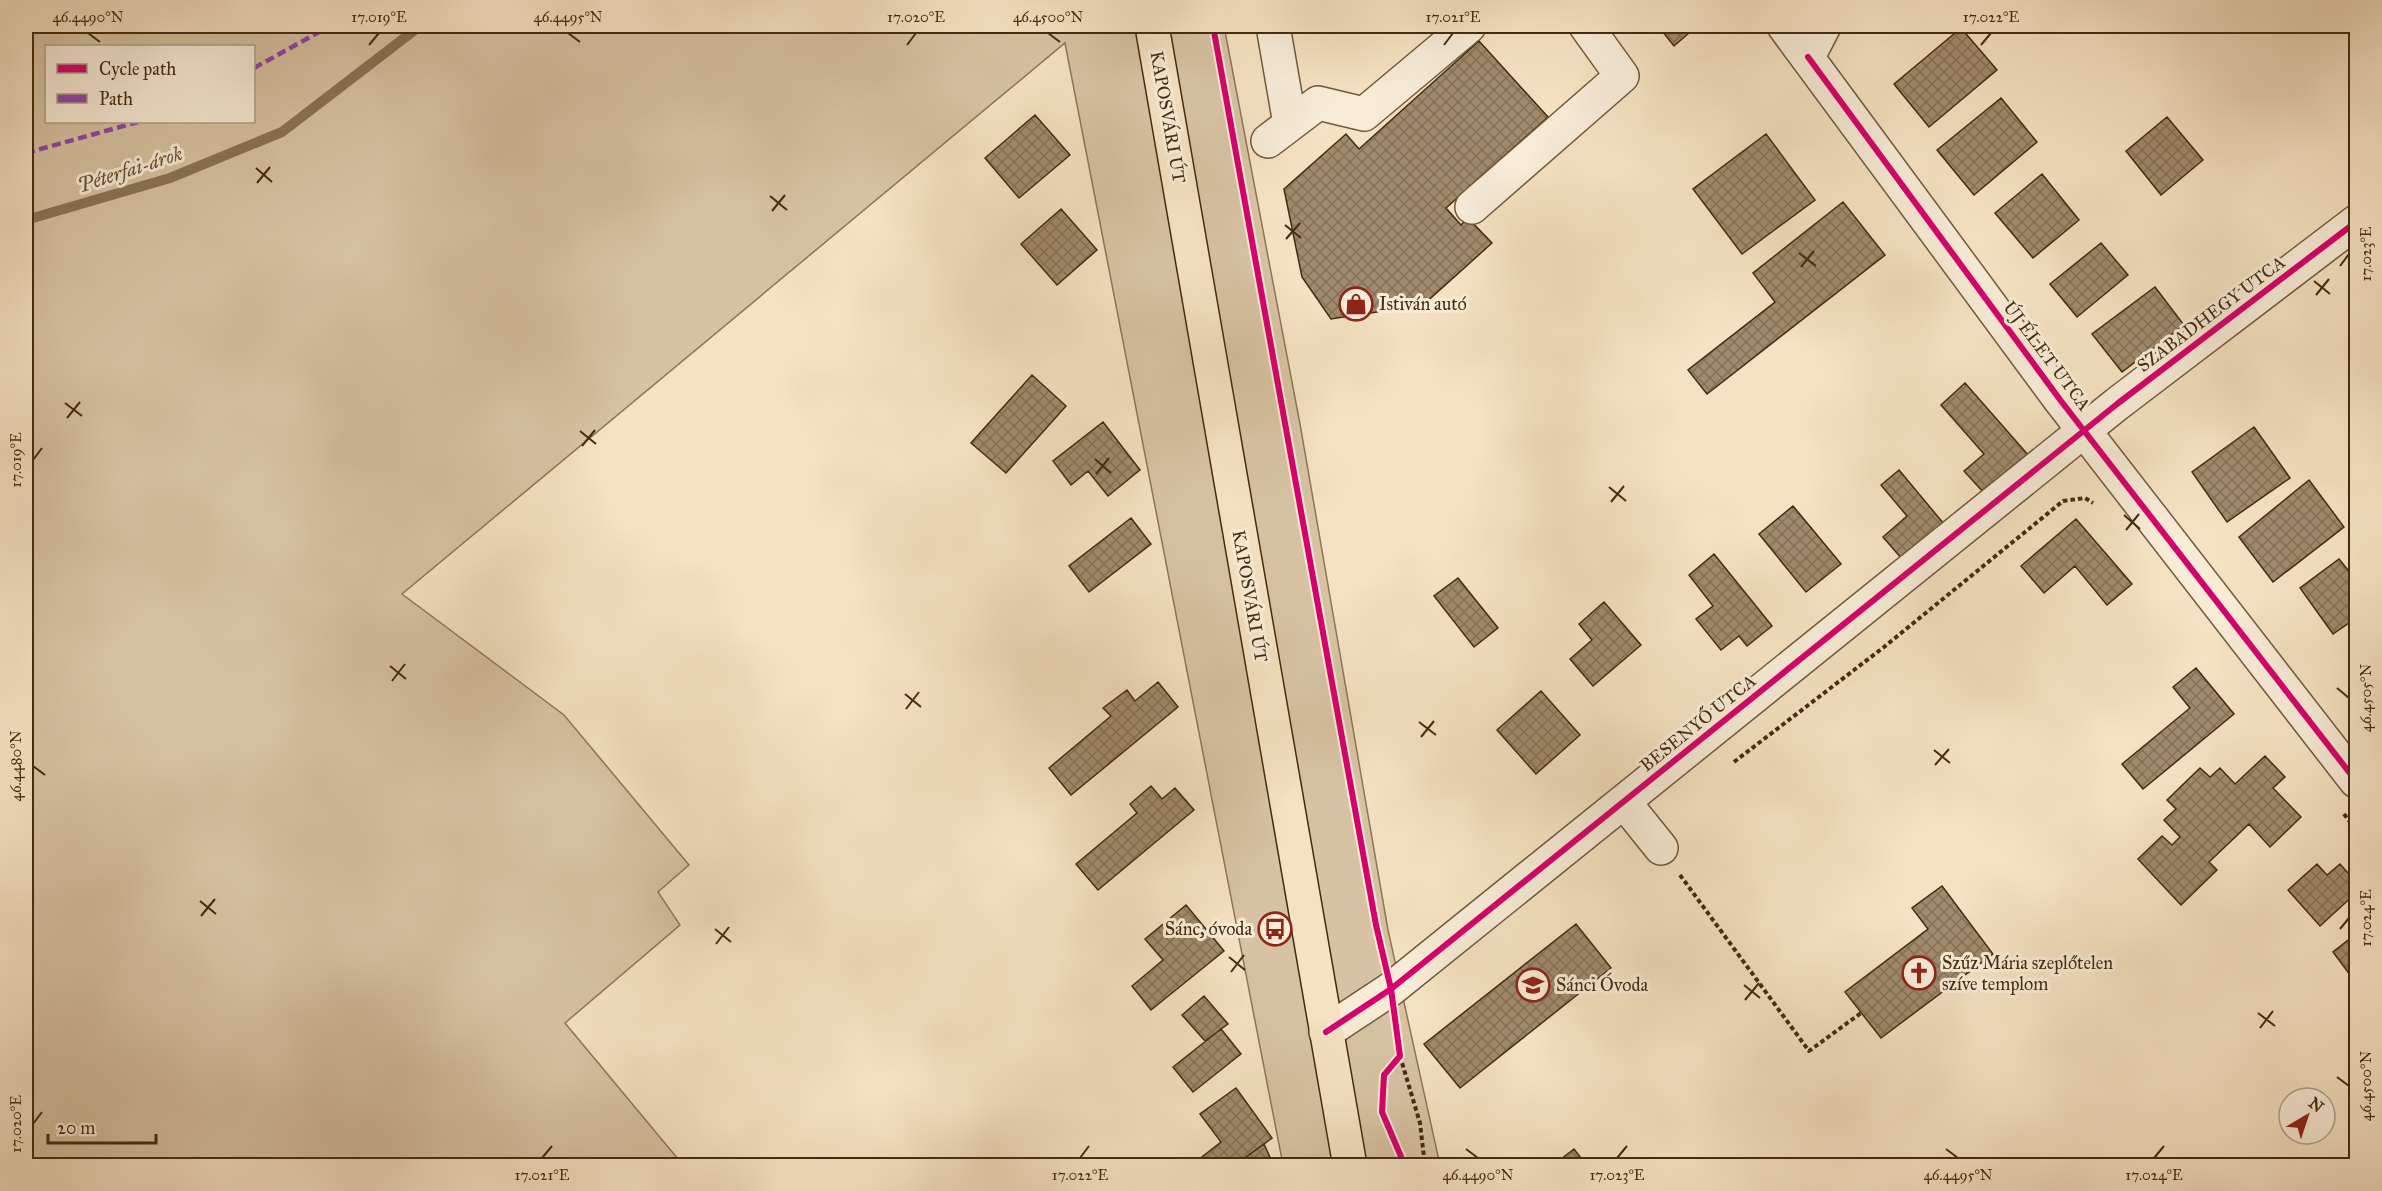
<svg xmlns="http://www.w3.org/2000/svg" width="2382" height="1191" viewBox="0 0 2382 1191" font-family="'IM FELL Great Primer',serif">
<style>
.green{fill:#d7c3a3;stroke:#8d7758;stroke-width:1.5;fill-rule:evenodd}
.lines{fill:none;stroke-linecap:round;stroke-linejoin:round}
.stream{stroke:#897455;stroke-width:10}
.building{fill:url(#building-cross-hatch);stroke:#432b0e;stroke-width:1.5}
.minor-casing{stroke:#70593b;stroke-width:36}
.major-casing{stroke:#432b0e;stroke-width:36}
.path{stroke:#432b0e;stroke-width:4;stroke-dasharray:4.5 3;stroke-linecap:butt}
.minor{stroke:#f8ecd7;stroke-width:33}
.major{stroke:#f5e2c2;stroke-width:33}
.quiet{stroke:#8e44ad;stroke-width:4.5;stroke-dasharray:9 4.5;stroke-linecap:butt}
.cycleway-casing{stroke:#f8ecd7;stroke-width:10}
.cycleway{stroke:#d6006c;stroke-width:6}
.ticks{fill:none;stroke:#432b0e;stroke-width:2}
.labels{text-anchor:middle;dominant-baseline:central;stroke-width:6;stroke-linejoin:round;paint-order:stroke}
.street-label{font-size:18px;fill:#432b0e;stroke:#f8ecd7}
.poi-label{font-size:18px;fill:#432b0e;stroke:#f8ecd7;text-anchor:start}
.water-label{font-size:20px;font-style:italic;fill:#664f32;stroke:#f8ecd7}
.neatline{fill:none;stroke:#432b0e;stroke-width:2}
.ticks-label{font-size:15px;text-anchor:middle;fill:#432b0e}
</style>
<defs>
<pattern id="building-cross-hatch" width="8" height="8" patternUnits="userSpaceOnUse" patternTransform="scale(1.5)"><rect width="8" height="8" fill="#a08a6c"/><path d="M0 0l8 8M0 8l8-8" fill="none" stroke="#847157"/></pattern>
</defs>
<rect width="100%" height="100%" fill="#f5e2c2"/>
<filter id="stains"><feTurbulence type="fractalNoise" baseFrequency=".00333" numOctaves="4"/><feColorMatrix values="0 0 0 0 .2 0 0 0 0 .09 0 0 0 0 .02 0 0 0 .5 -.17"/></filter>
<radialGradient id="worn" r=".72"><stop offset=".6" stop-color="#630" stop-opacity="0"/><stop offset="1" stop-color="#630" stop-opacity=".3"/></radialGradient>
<!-- green -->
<path class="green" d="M26,26H1224L1300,424L1388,930L1440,1165H1283L1065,43L402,594L564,715L689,865L658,892L680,925L565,1023L683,1165H26ZM46,46H254V122H46Z"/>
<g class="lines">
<!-- stream -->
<path class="stream" d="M26,220L170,178L282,132L420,26"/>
</g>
<!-- building -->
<path class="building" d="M1658,26H1697L1674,46Z
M1961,28L1997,70L1929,127L1894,84Z
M1479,41L1548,117L1446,208L1461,225L1468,218L1492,243L1423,305L1331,319L1302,277L1284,189L1346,134L1359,149Z
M2001,98L2037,142L1974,195L1937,150Z
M1035,115L1070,155L1019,198L985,158Z
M2167,117L2203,160L2161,195L2126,151Z
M1766,134L1815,200L1742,254L1693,189Z
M2042,174L2079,220L2033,258L1995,213Z
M1843,202L1885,255L1707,394L1688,370L1775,302L1753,273Z
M1061,209L1097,250L1057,285L1021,244Z
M2101,243L2128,275L2077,317L2050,284Z
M2155,287L2184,325L2122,372L2092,334Z
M1032,375L1066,406L1006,473L971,443Z
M1965,383L2029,456L1985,494L1964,471L1984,454L1941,405Z
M1103,422L1140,470L1108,496L1088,471L1071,485L1053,461Z
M2254,427L2290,478L2227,522L2192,472Z
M1899,470L1944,524L1902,559L1883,537L1907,516L1881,485Z
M2309,480L2344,527L2273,582L2239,537Z
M1793,506L1841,564L1806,592L1759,534Z
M1131,518L1151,544L1089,592L1069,566Z
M2076,519L2132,584L2107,605L2075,566L2044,593L2021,566Z
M1714,554L1772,626L1747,646L1739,636L1721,650L1696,619L1713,606L1689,575Z
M2339,559L2356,580V618L2333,634L2300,588Z
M1458,578L1498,628L1474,647L1434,596Z
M1604,602L1641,645L1593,686L1570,659L1592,640L1579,624Z
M2356,647V663L2349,652Z
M2196,668L2234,714L2143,789L2122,764L2190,708L2173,687Z
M1158,682L1178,707L1071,795L1049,768L1111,716L1103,708L1127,690L1135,701Z
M1541,691L1580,735L1536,774L1497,730Z
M2265,756L2285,777L2273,788L2301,817L2270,847L2249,824L2209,862L2217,870L2181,905L2138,859L2162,836L2172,845L2180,837L2164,820L2176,809L2167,800L2200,768L2210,777L2220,768L2235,784Z
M1151,786L1162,799L1175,788L1194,810L1098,890L1076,864L1137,813L1130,804Z
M2317,864L2327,875L2340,864L2356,882V893L2320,926L2288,890Z
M1942,886L1993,954L1881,1038L1845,992L1928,929L1912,908Z
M1186,905L1224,951L1151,1010L1132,986L1163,960L1145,939Z
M1576,924L1611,968L1460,1088L1424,1044Z
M2356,934V983L2333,952Z
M1204,996L1228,1024L1205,1041L1182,1015Z
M1221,1029L1241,1054L1193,1092L1173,1067Z
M1236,1088L1272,1138L1234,1166H1209L1202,1157L1221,1142L1200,1114Z
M1264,1144L1274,1166H1234Z
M1574,1149L1587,1166H1552Z"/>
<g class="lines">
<!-- minor casing -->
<g class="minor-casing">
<path id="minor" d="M1273,26L1290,124
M1784,26L2061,401L2356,781
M1808,57L1824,26
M1268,141L1318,103L1364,114L1469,26
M1472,207L1622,76L1586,26
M1624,802L1661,848
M1326,1032L1391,989L2117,404L2356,222"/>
</g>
<!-- major casing -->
<g class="major-casing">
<path id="major" d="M1152,26L1350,1166"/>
</g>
<!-- path -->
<path class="path" d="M1734,762L1884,647L2063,501L2085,498L2093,503
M2344,814L2356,830
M1680,875L1809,1051L1861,1013
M1400,1056L1420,1123L1425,1166"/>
<!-- minor -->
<use href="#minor" class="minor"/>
<!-- major -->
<use href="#major" class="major"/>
<!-- quiet -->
<path class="quiet" d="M254,68L330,26
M26,153L138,122"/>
<!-- cycleway casing -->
<g class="cycleway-casing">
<path id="cycleway" d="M1213,26L1376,925L1391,989L1400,1056L1384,1075L1382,1112L1405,1166
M1808,57L2061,401L2356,781
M1326,1032L1391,989L2117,404L2356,222"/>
</g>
<!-- cycleway -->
<use href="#cycleway" class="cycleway"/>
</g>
<!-- ticks -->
<path class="ticks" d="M88,33L100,42M568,33L580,42M1048,33L1060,42M369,45L379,33M907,45L916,33M1444,45L1453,33M1981,45L1991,33M256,168L272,182M257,183L270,167M770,196L787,210M772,211L785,195M1285,225L1301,238M1286,239L1300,223M1799,253L1816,266M2340,266L2349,254M1801,267L1814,251M2314,281L2330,294M2316,295L2329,279M65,403L82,416M67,418L80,402M580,431L596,444M582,446L595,430M1095,459L1111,473M33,460L42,448M1096,474L1109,458M1609,487L1626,501M1611,502L1624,486M2124,515L2140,529M2126,530L2139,514M390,666L406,679M392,681L405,664M2337,688L2349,698M905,694L921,707M906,709L919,692M1419,722L1436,735M1421,737L1434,721M1934,750L1950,763M1935,765L1949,749M33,766L45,775M200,901L216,914M201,916L215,899M715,929L731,942M2340,929L2349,918M716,944L729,927M1229,957L1245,970M1231,972L1244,955M1744,985L1760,998M1745,1000L1759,983M2258,1013L2275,1026M2260,1028L2273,1011M2337,1077L2349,1086M33,1124L42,1112M1466,1149L1478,1158M1946,1149L1958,1158M542,1158L552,1146M1080,1158L1089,1146M1617,1158L1627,1146M2154,1158L2164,1146"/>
<!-- icons -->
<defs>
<g id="shop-ring" transform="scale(1.725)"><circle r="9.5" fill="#f8ecd7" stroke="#8f2418" stroke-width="1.5"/><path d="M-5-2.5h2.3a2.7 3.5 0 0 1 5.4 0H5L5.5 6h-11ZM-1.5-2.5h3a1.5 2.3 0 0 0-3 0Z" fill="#8f2418"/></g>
<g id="bus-ring" transform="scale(1.725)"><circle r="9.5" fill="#f8ecd7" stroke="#8f2418" stroke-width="1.5"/><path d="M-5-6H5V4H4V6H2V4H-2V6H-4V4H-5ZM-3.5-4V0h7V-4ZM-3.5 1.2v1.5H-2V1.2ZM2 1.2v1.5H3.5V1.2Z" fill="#8f2418"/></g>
<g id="church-ring" transform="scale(1.725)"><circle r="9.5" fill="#f8ecd7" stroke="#8f2418" stroke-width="1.5"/><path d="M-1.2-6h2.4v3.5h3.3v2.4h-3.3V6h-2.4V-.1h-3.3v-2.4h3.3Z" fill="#8f2418"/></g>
<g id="school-ring" transform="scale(1.725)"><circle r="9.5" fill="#f8ecd7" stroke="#8f2418" stroke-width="1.5"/><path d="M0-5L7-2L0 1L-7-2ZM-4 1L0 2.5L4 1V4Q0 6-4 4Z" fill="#8f2418"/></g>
</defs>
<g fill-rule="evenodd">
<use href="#shop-ring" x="1356" y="304"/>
<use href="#bus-ring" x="1275" y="929"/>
<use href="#church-ring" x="1919" y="973"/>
<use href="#school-ring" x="1533" y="985"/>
</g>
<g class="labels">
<!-- street labels -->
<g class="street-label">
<text transform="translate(1168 117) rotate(80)">KAPOSVÁRI ÚT</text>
<text transform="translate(2211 314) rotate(-37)">SZABADHEGY UTCA</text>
<text transform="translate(2047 356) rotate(53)">ÚJ ÉLET UTCA</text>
<text transform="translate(1250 596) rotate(80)">KAPOSVÁRI ÚT</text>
<text transform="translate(1698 723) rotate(-39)">BESENYŐ UTCA</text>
</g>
<!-- poi labels -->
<g class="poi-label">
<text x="1379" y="304">Istiván autó</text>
<text x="1252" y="929" text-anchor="end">Sánc, óvoda</text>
<text x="1942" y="963">Szűz Mária szeplőtelen<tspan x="1942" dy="21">szíve templom</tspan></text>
<text x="1556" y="985">Sánci Óvoda</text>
</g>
<!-- water labels -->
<g class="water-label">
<text transform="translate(130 169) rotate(-18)">Péterfai-árok</text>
</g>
</g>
<!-- margin -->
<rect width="2382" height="1191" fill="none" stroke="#f5e2c2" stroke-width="66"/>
<!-- legend -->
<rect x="45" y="45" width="210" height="78" fill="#f8ecd7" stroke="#b09f87" stroke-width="1.5"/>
<rect x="57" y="64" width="30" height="9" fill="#d6006c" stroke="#b09f87" stroke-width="1.5"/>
<text x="99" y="75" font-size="18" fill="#432b0e">Cycle path</text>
<rect x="57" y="94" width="30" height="9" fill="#8e44ad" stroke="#b09f87" stroke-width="1.5"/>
<text x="99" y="105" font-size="18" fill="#432b0e">Path</text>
<!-- north arrow -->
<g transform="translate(2307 1116) rotate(39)"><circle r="28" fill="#f8ecd7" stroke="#b09f87" stroke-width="1.5"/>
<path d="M0-4.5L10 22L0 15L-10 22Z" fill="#8f2418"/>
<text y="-9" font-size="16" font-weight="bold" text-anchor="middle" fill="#432b0e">N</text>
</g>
<!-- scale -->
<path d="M48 1134v9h108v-9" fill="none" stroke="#432b0e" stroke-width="3"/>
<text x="57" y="1134" font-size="18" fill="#432b0e" stroke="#f8ecd7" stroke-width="4.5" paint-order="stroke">20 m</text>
<rect x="33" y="33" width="2316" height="1125" class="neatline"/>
<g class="ticks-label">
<text x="88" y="22">46.4490°N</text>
<text x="379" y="22">17.019°E</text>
<text x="568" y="22">46.4495°N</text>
<text x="916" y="22">17.020°E</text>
<text x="1048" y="22">46.4500°N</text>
<text x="1453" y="22">17.021°E</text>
<text x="1991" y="22">17.022°E</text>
<text transform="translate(2366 254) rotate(-90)" y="5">17.023°E</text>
<text transform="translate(16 460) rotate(-90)" y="5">17.019°E</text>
<text transform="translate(2366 698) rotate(-90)" y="5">46.4505°N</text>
<text transform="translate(16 766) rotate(-90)" y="5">46.4480°N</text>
<text transform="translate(2366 918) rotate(-90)" y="5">17.024°E</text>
<text transform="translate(2366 1086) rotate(-90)" y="5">46.4500°N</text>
<text transform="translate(16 1124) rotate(-90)" y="5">17.020°E</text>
<text x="542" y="1180">17.021°E</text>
<text x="1080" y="1180">17.022°E</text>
<text x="1478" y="1180">46.4490°N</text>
<text x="1617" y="1180">17.023°E</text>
<text x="1958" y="1180">46.4495°N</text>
<text x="2154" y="1180">17.024°E</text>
</g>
<rect width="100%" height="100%" filter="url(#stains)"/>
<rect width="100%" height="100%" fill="url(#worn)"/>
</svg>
